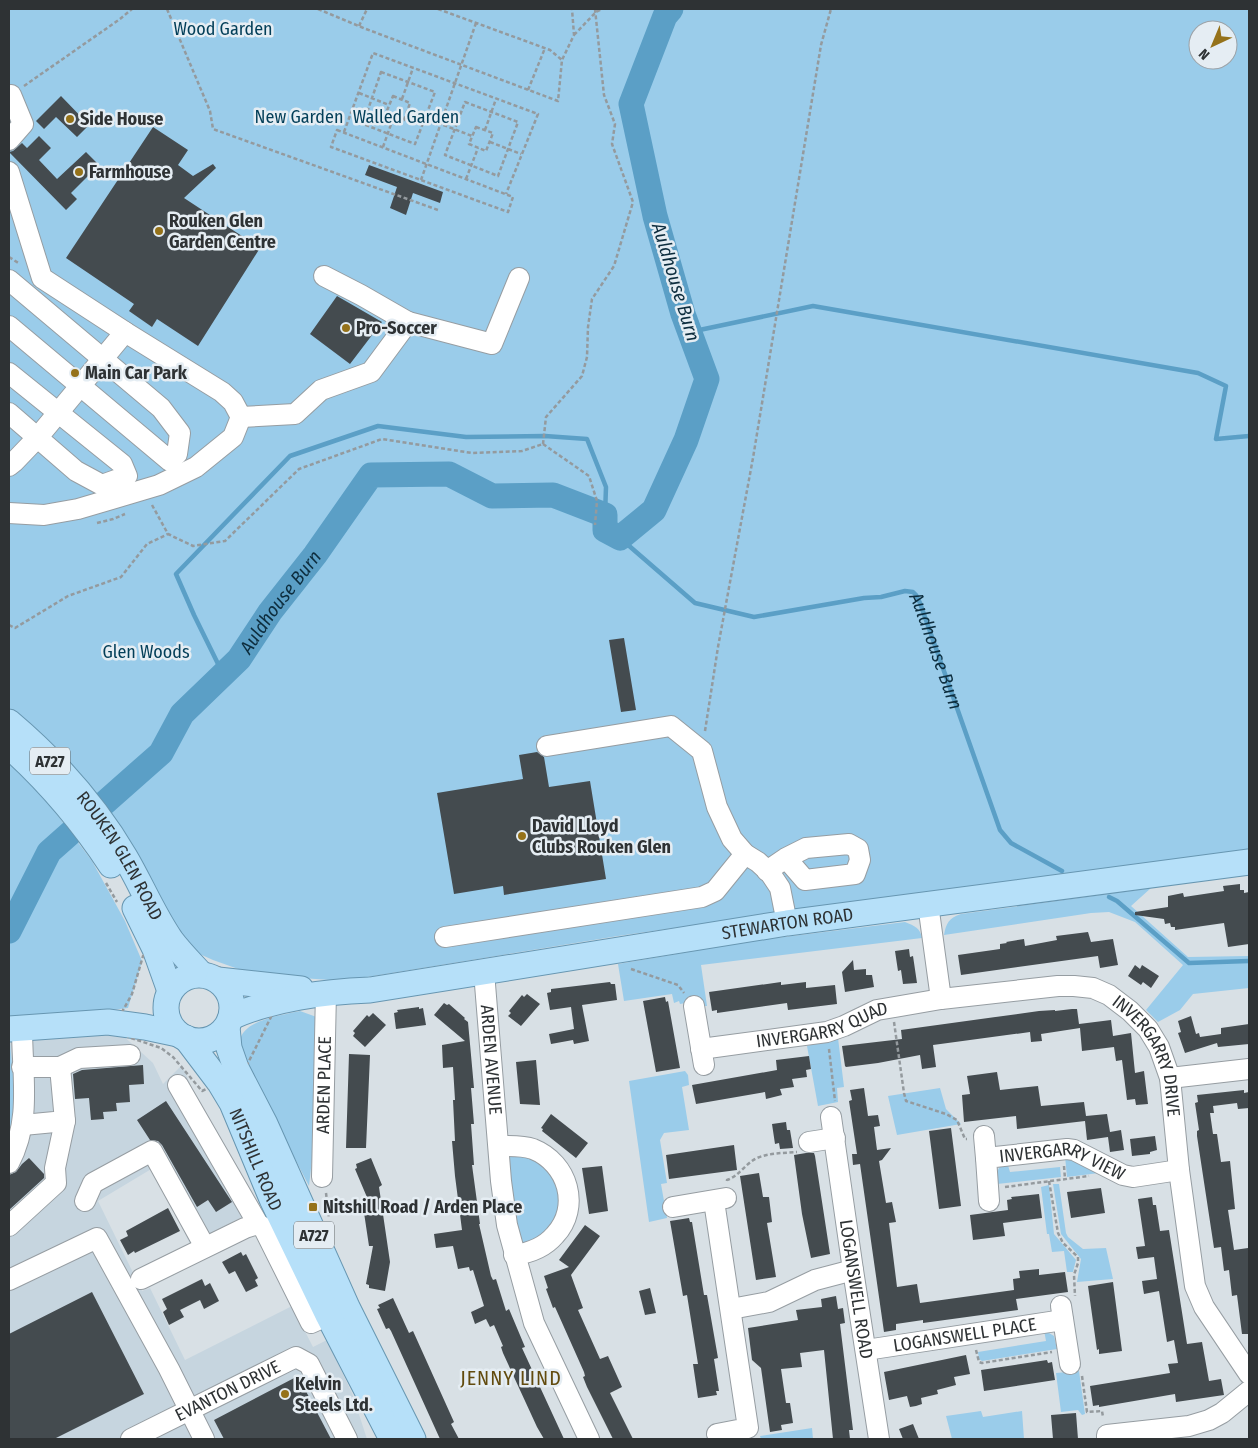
<svg xmlns="http://www.w3.org/2000/svg" width="1258" height="1448" viewBox="0 0 1258 1448" font-family="'Fira Sans Condensed',sans-serif">
<style>
.built{fill:#c6d5df}
.green{fill:#9accea;fill-rule:evenodd}
.lines{fill:none;stroke-linecap:round;stroke-linejoin:round}
.stream{stroke:#5b9fc6;stroke-width:4.5}
.river{stroke:#5b9fc6;stroke-width:25}
.building{fill:#444b4f}
.minor-casing{stroke:#969da2;stroke-width:22}
.major-casing{stroke:#6796b1;stroke-width:27}
.path{stroke:#949a9e;stroke-width:2.5;stroke-dasharray:4 2.5;stroke-linecap:butt}
.minor{stroke:#fff;stroke-width:20}
.major{stroke:#b6e0f9;stroke-width:25}
.poi-dot{fill:#95721a;stroke:#e5edf3;stroke-width:2}
.labels{text-anchor:middle;dominant-baseline:central;stroke-width:5;stroke-linejoin:round;paint-order:stroke}
.shield{fill:#e5edf3;stroke:#656a6d;stroke-width:1}
.shield-label{font-size:16px;font-weight:bold;fill:#2e3234}
.park-label{font-size:18px;fill:#023e58;stroke:#e5edf3}
.poi-label{font-size:18px;font-weight:bold;fill:#2e3234;stroke:#e5edf3;text-anchor:start}
.street-label{font-size:18px;fill:#2e3234;stroke:#e5edf3}
.water-label{font-size:19px;font-style:italic;fill:#0d2d3e;stroke:#e5edf3}
.quarter-label{font-size:20px;letter-spacing:1px;fill:#624b0f;stroke:#e5edf3}
</style>
<rect width="100%" height="100%" fill="#d8e0e5"/>
<!-- built -->
<path class="built" d="M108,1022L153,1063L163,1084L182,1065L246,1215L190,1244L153,1168L98,1201L142,1291L150,1288L185,1360L292,1306L313,1347L327,1340L352,1393L367,1439H9V1151L18,1126L9,1036Z"/>
<!-- green -->
<path class="green" d="M9,9H1249V852L812,908L618,936L355,979L330,980L273,976L241,970L213,960L195,952L183,939L158,895L9,711ZM1198,30H1228V60H1198Z
M9,761L35,785L92,861L125,921L142,961L128,1008L74,1015L9,1016Z
M1151,888L1131,906L1188,957L1249,956V988L1193,994L1180,1010L1158,1022L1146,1010L1183,965L1135,922L1109,912L1091,913L944,935C946,923 949,918 961,914Z
M905,922C915,926 920,928 922,938L701,965L707,1006H701L696,1001L680,1004L679,1001L674,1003L672,994L624,1001L618,964L752,941Z
M300,1011L322,1019L313,1150L309,1186L242,1057C241,1053 239,1047 240,1042C241,1020 283,1015 300,1011Z
M838,1038L844,1087L837,1088L838,1102L818,1106L807,1046Z
M9,1044H10L18,1126L9,1151Z
M685,1071L688,1075L689,1085L682,1087L689,1130L664,1133L660,1140L667,1183L661,1184L667,1218L649,1222L629,1081Z
M940,1088L946,1109L961,1124L897,1135L888,1096Z
M507,1151L534,1155L562,1186L556,1227L520,1247Z
M1065,1156L1099,1173L1067,1177Z
M1007,1162L1010,1172L1060,1167L1061,1177L997,1184V1172L1001,1164Z
M1053,1184H1059L1066,1233L1068,1237L1083,1249L1106,1248L1113,1279L1077,1282L1081,1259L1061,1234Z
M1049,1185L1054,1234L1076,1260L1073,1272H1067L1064,1251L1052,1252L1049,1234H1047L1041,1187Z
M1044,1330L1054,1336L1057,1349L982,1361L979,1359L978,1352L1046,1341Z
M1079,1371L1085,1414L1082,1415L1078,1410L1061,1412L1056,1373Z
M981,1411L983,1417L1022,1411L1024,1439H952L946,1416Z
M812,1428L813,1439H761L760,1436Z"/>
<g class="lines">
<!-- stream -->
<g class="stream">
<path d="M690,332L813,306L1198,373L1226,386L1216,439L1249,436"/>
<path id="s1" d="M620,538L695,603L754,617L864,598L881,597L905,591L913,592L916,595L920,603L1000,830L1011,843L1062,871"/>
<path d="M223,674L194,615L176,574L290,456L378,426L466,437L545,436L587,439L606,487L605,515"/>
<path d="M1109,897L1117,901L1189,963L1249,961"/>
</g>
<!-- river -->
<path class="river" id="s2" d="M9,931L49,852L161,753L182,714L239,659L270,612L315,555L371,475L449,474L492,496L553,495L605,515V530L620,538L654,510L686,440L707,379L683,314L655,216L631,104L665,16L671,9"/>
</g>
<!-- building -->
<path class="building" d="M61,96L89,125L77,137L56,117L44,129L36,121Z
M153,127L188,150L178,165L193,176L213,164L216,168L184,198L260,248L198,346L157,319L152,327L129,311L134,304L66,258Z
M39,136L51,148L39,160L57,179L86,152L99,165L71,193L77,199L66,210L9,152L13,151L22,143L27,148Z
M369,165L443,192L440,203L413,193L406,215L390,208L397,187L365,175Z
M337,296L382,322L350,364L310,334Z
M624,638L636,710L621,712L609,640Z
M537,752L544,757L549,787L590,781L606,879L504,895L503,886L454,894L437,793L523,779L519,755Z
M1240,884V890H1244V893L1249,892V944L1228,947L1224,923L1175,930V927H1171L1170,923L1165,924L1164,919L1135,915V912L1168,907V896L1183,893L1184,897L1224,891L1223,886Z
M1088,932L1091,942L1113,939L1118,965L1100,968L1098,956L961,975L958,955L1000,949V944L1007,943L1006,942L1024,939L1025,946L1057,940L1056,936Z
M909,949L910,957L913,956L917,983L903,984L901,970L898,971L895,951Z
M853,960L854,970L866,969V975H872L874,987L845,992L842,972Z
M1135,965L1140,969L1142,965L1159,976L1151,988L1143,982L1141,985L1128,976Z
M610,982L611,984H615L617,1000L582,1005L589,1041L574,1044L573,1040L551,1044L549,1034L574,1029L571,1007L550,1010L547,993L551,992V989Z
M781,982V985L806,982V988L835,985L837,1004L788,1010L787,1003L717,1013V1010L712,1011L709,992Z
M527,994L540,1004L521,1026L508,1016L511,1013L509,1011L522,995L524,997Z
M665,997L666,1002L668,1001L680,1068L656,1072L643,1001Z
M444,1003L447,1005L449,1004L465,1018L464,1019L468,1022L474,1088H471L474,1124H471L474,1165H472L480,1224H479L491,1276L493,1280L496,1279L506,1311L509,1309L525,1347L522,1348L564,1439H544L537,1427L503,1353L501,1347L503,1346L494,1325L490,1327L486,1319L475,1324L471,1312L484,1306L473,1270L470,1271L469,1267L458,1269L453,1246L436,1248L434,1234L462,1230L455,1176L452,1141H455L453,1100H455L453,1067L443,1068L442,1045L465,1041L434,1015Z
M419,1007V1009L423,1008L426,1025L396,1029L394,1013L398,1012L397,1010Z
M1072,1009H1077L1079,1024L1111,1020L1113,1036L1131,1033L1135,1073L1144,1071L1148,1104L1136,1105L1135,1099L1127,1100L1122,1060L1116,1061L1114,1047L1082,1051L1080,1028L1041,1034L1042,1041L1031,1042L1030,1032L933,1045L936,1067L922,1069L920,1055L878,1063L846,1067L845,1066L842,1046L902,1039L901,1030L1039,1011L1055,1010V1011Z
M373,1013L386,1025L365,1047L353,1036L355,1033L353,1031L367,1015L369,1017Z
M1191,1016L1196,1034L1199,1033L1200,1037L1221,1034V1028L1249,1024V1044L1218,1047L1217,1043L1185,1053L1178,1033L1181,1032L1178,1021Z
M349,1054L370,1055L366,1148H346Z
M809,1056L811,1069L806,1070L807,1077L792,1079L794,1087L780,1089L782,1095L766,1099L765,1092L696,1104L692,1085L777,1070L776,1060Z
M536,1060L540,1105L520,1104L516,1062Z
M143,1065L144,1084L129,1085L130,1102L116,1103L117,1111L103,1112L104,1119L91,1120L89,1098L75,1099L73,1074L82,1070Z
M997,1072L1000,1090L1038,1086L1041,1106L1084,1102L1086,1116L1107,1114L1110,1132L1121,1130L1124,1150L1110,1152L1108,1137L1087,1140L1085,1121L1017,1129L1016,1116L964,1122L962,1095L970,1094L967,1076Z
M864,1088L868,1116L878,1115L880,1126L874,1127L877,1150L891,1148L882,1160L879,1161L886,1203L892,1202L896,1222L889,1223L897,1287L917,1284L920,1303L1014,1290L1013,1279L1020,1278L1019,1271L1039,1269V1275L1065,1272L1068,1292L1016,1299L1018,1310L923,1323V1320L896,1324V1330L884,1332L860,1164L853,1165L852,1154H857L849,1101L852,1100L850,1090Z
M1244,1090V1093L1249,1092V1108L1238,1109L1237,1103L1213,1106L1214,1113H1210L1213,1134H1217L1221,1162L1230,1161L1235,1209L1228,1210L1234,1250L1248,1248L1249,1334H1242L1237,1295L1232,1296L1229,1270L1224,1271L1221,1247L1214,1248L1197,1136V1131L1199,1130L1195,1103L1198,1102L1197,1095Z
M166,1101L232,1202L216,1212L208,1200L197,1207L162,1145L158,1141L150,1140L137,1120Z
M551,1114L588,1143L576,1158L542,1131L543,1129L541,1128Z
M786,1122L787,1130H790L793,1148L780,1149L779,1143L775,1144L772,1124Z
M951,1128L961,1206L939,1209L929,1131Z
M1155,1136L1157,1150L1150,1152V1154L1132,1156L1130,1139Z
M734,1145L737,1170L669,1179L666,1155Z
M806,1153H814L815,1156L830,1254L811,1258L802,1214L794,1155Z
M29,1158L44,1174V1178L9,1210V1175L16,1172L22,1164Z
M371,1158L382,1185L379,1187L390,1262L385,1291L369,1288V1285L366,1284L373,1246H369L363,1206H365V1203L369,1202L355,1169L357,1168L356,1164Z
M602,1166L608,1211L589,1214L582,1168Z
M759,1173L763,1197H769L772,1222L767,1223L776,1277L756,1280L740,1176Z
M1101,1188L1105,1213L1071,1218L1067,1192Z
M1039,1194L1042,1218L1003,1223L1005,1236L973,1240L970,1215L1008,1210L1007,1200L1012,1199L1011,1197Z
M1152,1197L1153,1205H1156L1160,1231L1169,1230L1187,1344L1202,1342L1209,1381L1221,1379L1224,1395L1176,1402L1175,1394L1099,1407V1405L1093,1406L1090,1386L1170,1373L1168,1364L1178,1363L1174,1340L1167,1342L1159,1291L1144,1294L1143,1288L1142,1281L1157,1279L1154,1257L1138,1259L1136,1247L1145,1246L1138,1199Z
M168,1208L180,1231L135,1253L134,1251L128,1255L120,1240L128,1236L126,1231Z
M689,1218L690,1222H692L704,1295H707L718,1358L714,1359L719,1391H716L717,1395L698,1398L693,1364H698L695,1345L687,1295L683,1296L670,1221Z
M585,1225L600,1236L571,1275L583,1308L578,1310L600,1359L608,1356L622,1387L610,1393L633,1439H613L587,1387L583,1377L585,1376L584,1372L555,1307L553,1308L546,1289L548,1288L544,1276L569,1267L559,1260Z
M241,1252L243,1256L246,1254L258,1278L255,1280L258,1286L246,1292L235,1271L229,1274L222,1262Z
M202,1279L205,1286L210,1283L219,1301L204,1309L200,1300L180,1310L184,1317L169,1325L163,1312L167,1309L162,1299Z
M1113,1282L1122,1351L1099,1354V1349L1097,1350L1088,1286Z
M650,1288L656,1313L645,1315L639,1291Z
M92,1292L144,1394L54,1439H9V1334Z
M836,1296L838,1309L843,1308L845,1323L840,1324L853,1430H849L850,1439H833L824,1350L800,1353L802,1367L781,1369L786,1403H790L793,1423L781,1425L782,1430L770,1432L761,1368L752,1360L748,1328L798,1320L796,1310L822,1307L821,1299Z
M393,1298L409,1333L413,1331L454,1422L451,1424L459,1439H440L391,1331L389,1328L386,1329L377,1309L380,1308L378,1305Z
M966,1355L970,1374L954,1377L956,1385L937,1390L938,1394L921,1398L922,1404L916,1406L910,1407L907,1396L889,1400L884,1372Z
M1047,1360L1048,1363L1052,1362L1055,1380L984,1391L981,1370Z
M298,1376L331,1439H224L214,1420Z
M1076,1413L1078,1439H1053L1051,1415Z
M913,1424L919,1439H903L899,1429Z"/>
<g class="lines">
<!-- minor casing -->
<g class="minor-casing">
<g id="minor">
<path d="M9,140L23,124L11,95"/>
<path d="M9,172L42,278L125,332L222,392L233,402L241,417L233,437L196,467L159,485L78,509L44,515L9,513"/>
<path d="M324,276L361,295L408,322"/>
<path d="M9,280L161,408L180,433L177,454L170,461L9,326"/>
<path d="M9,373L122,464L127,476L102,485L76,471L9,413"/>
<path d="M241,417L295,414L321,390L371,372L408,322L492,344L519,278"/>
<path d="M9,466L14,462L38,437L125,332"/>
<path d="M547,746L671,726L702,751L717,807L732,839L745,854L758,862L770,873L780,888L787,923"/>
<path d="M767,871L786,858L806,848L849,844L858,849L860,860L855,874L805,880L786,858"/>
<path id="s3" d="M928,904L941,999L1058,986H1074L1093,988L1109,995L1130,1011L1148,1029L1159,1047L1170,1078L1179,1170L1195,1286L1204,1307L1249,1374"/>
<path d="M445,937L702,897L715,891L745,854"/>
<path id="s4" d="M484,972L501,1181L507,1225L534,1323L589,1439"/>
<path d="M694,1006L704,1065"/>
<path id="s5" d="M701,1049L827,1032L844,1026L877,1010L941,999"/>
<path d="M22,1067H60L65,1121L23,1125"/>
<path d="M60,1067L79,1058L130,1055"/>
<path d="M1170,1078L1249,1069"/>
<path d="M178,1085L258,1224L263,1227L311,1323L340,1310"/>
<path id="s6" d="M831,1117L853,1270L879,1439"/>
<path d="M984,1136L986,1158"/>
<path d="M809,1142L835,1138"/>
<path d="M499,1146C510,1146 522,1145 533,1149C568,1163 581,1207 555,1235C544,1248 530,1253 514,1255"/>
<path d="M9,1163C32,1120 22,1075 22,1028"/>
<path id="s7" d="M322,1177L326,992"/>
<path d="M85,1201L93,1183L152,1151L205,1247"/>
<path d="M714,1201L748,1428L717,1434"/>
<path id="s8" d="M989,1201L986,1158L1067,1149L1074,1150L1123,1175L1133,1177L1179,1170"/>
<path d="M673,1207L726,1198"/>
<path d="M9,1226L56,1183L55,1168L65,1121"/>
<path d="M141,1279L245,1228L258,1224"/>
<path d="M9,1280L97,1238L169,1369L204,1439"/>
<path d="M1061,1306L1070,1364"/>
<path d="M731,1309L769,1302L815,1280L853,1270"/>
<path id="s9" d="M866,1350L1063,1320"/>
<path id="s10" d="M131,1439L296,1357L309,1364L347,1439"/>
<path d="M1107,1439V1435L1189,1426L1209,1420L1222,1413L1249,1391"/>
</g>
</g>
<!-- major casing -->
<g class="major-casing">
<g id="major">
<path id="s11" d="M9,722C54,760 95,806 125,857C141,884 153,914 171,940C180,952 191,963 201,974"/>
<path d="M9,746C47,780 82,821 111,865"/>
<path d="M135,908L155,949L170,991"/>
<circle cx="199" cy="1008" r="33"/>
<path d="M218,980L301,989"/>
<path id="s12" d="M231,1017C275,998 322,992 370,990L787,923L1249,862"/>
<path d="M227,1027L229,1048L236,1068L265,1124L347,1307L413,1439"/>
<path d="M9,1029L108,1022L145,1027L178,1034"/>
<path id="s13" d="M186,1038L220,1083L232,1103L272,1199L328,1315L392,1439"/>
</g>
</g>
<!-- path -->
<path class="path" d="M167,9L210,111L213,129L438,210
M318,9L366,29L558,101L562,60L574,35L572,9
M438,9L550,50L562,60
M359,26L367,9
M574,35L596,12L602,9
M381,72L435,92L415,144L363,124Z
M24,86L120,19L132,9
M528,90L545,48
M359,93L389,105
M393,96L410,103L404,120L386,113Z
M402,99L413,68
M465,102L518,122L498,176L445,155Z
M407,111L472,136
M476,127L493,133L486,151L469,144Z
M337,130L513,197L508,212L331,147Z
M485,130L496,99
M344,132L373,53L538,114L506,194
M490,142L521,154
M383,147L394,116
M466,179L478,148
M421,180L476,23
M9,257L20,264
M543,444L546,417L582,376L587,357L588,327L592,299L614,266L633,202L612,144L615,124L604,95L595,9
M543,444L589,476L597,501L595,525
M152,505L168,534L193,546L225,541L299,469L382,439L472,453L522,451L543,444
M97,523L113,519L125,514
M9,625L15,628L68,596L121,577L147,544L168,534
M705,731L718,647L753,458L821,45L831,9
M106,883L117,902
M174,938L205,964L250,976L266,977L265,985L272,1015L245,1069L239,1074L202,1091L173,1057L161,1048L128,1037L122,1012L132,994L143,956Z
M631,969L678,985L684,993
M894,1022L904,1093L906,1101L946,1114L957,1120L965,1139H967
M829,1049L835,1101
M1064,1166L1065,1179
M727,1181V1180C739,1176 745,1164 757,1158C769,1153 783,1153 797,1152
M1049,1181L1058,1233L1063,1243L1078,1257V1263L1074,1275L1075,1296
M1005,1187L1089,1176
M326,1193L329,1218
M976,1350L979,1362L982,1363L1052,1352
M1082,1376L1087,1412L1102,1411L1103,1417"/>
<!-- minor -->
<use href="#minor" class="minor"/>
<!-- major -->
<use href="#major" class="major"/>
</g>
<!-- markers -->
<g class="poi-dot">
<circle cx="70" cy="119" r="5"/>
<circle cx="79" cy="172" r="5"/>
<circle cx="159" cy="231" r="5"/>
<circle cx="346" cy="328" r="5"/>
<circle cx="75" cy="373" r="5"/>
<circle cx="522" cy="836" r="5"/>
<rect x="308" y="1202" width="10" height="10" rx="2.5"/>
<circle cx="285" cy="1394" r="5"/>
</g>
<g class="labels">
<!-- shield labels -->
<g class="shield">
<rect x="30" y="747.5" width="40" height="27" rx="4"/>
<rect x="294" y="1221.5" width="40" height="27" rx="4"/>
</g>
<g class="shield-label">
<text x="50" y="761">A727</text>
<text x="314" y="1235">A727</text>
</g>
<!-- park labels -->
<g class="park-label">
<text x="223" y="29">Wood Garden</text>
<text x="299" y="117">New Garden</text>
<text x="406" y="117">Walled Garden</text>
<text x="146" y="652">Glen Woods</text>
</g>
<!-- poi labels -->
<g class="poi-label">
<text x="80" y="119">Side House</text>
<text x="89" y="172">Farmhouse</text>
<text x="169" y="221">Rouken Glen<tspan x="169" dy="21">Garden Centre</tspan></text>
<text x="356" y="328">Pro-Soccer</text>
<text x="85" y="373">Main Car Park</text>
<text x="532" y="826">David Lloyd<tspan x="532" dy="21">Clubs Rouken Glen</tspan></text>
<text x="323" y="1207">Nitshill Road / Arden Place</text>
<text x="295" y="1384">Kelvin<tspan x="295" dy="21">Steels Ltd.</tspan></text>
</g>
<!-- street labels -->
<g class="street-label">
<text stroke="none"><textPath href="#s11" startOffset="175">ROUKEN GLEN ROAD</textPath></text>
<text stroke="none"><textPath href="#s12" startOffset="565">STEWARTON ROAD</textPath></text>
<text stroke="none"><textPath href="#s5" startOffset="124">INVERGARRY QUAD</textPath></text>
<text stroke="none"><textPath href="#s4" startOffset="88">ARDEN AVENUE</textPath></text>
<text stroke="none"><textPath href="#s3" startOffset="342">INVERGARRY DRIVE</textPath></text>
<text stroke="none"><textPath href="#s7" startOffset="92">ARDEN PLACE</textPath></text>
<text stroke="none"><textPath href="#s13" startOffset="141">NITSHILL ROAD</textPath></text>
<text stroke="none"><textPath href="#s8" startOffset="122">INVERGARRY VIEW</textPath></text>
<text stroke="none"><textPath href="#s6" startOffset="174">LOGANSWELL ROAD</textPath></text>
<text stroke="none"><textPath href="#s9" startOffset="100">LOGANSWELL PLACE</textPath></text>
<text stroke="none"><textPath href="#s10" startOffset="108">EVANTON DRIVE</textPath></text>
</g>
<!-- water labels -->
<g class="water-label">
<text transform="translate(676 282) rotate(73)">Auldhouse Burn</text>
<text stroke="none"><textPath href="#s2" startOffset="432">Auldhouse Burn</textPath></text>
<text stroke="none"><textPath href="#s1" startOffset="385">Auldhouse Burn</textPath></text>
</g>
<!-- quarter labels -->
<g class="quarter-label">
<text x="511" y="1378">JENNY LIND</text>
</g>
</g>
<!-- border -->
<rect width="1258" height="1448" fill="none" stroke="#2e3234" stroke-width="20"/>
<!-- north arrow -->
<g transform="translate(1213 45) rotate(224)"><circle r="24" fill="#e5edf3" stroke="#9ca2a7"/>
<path d="M0-4L9 19L0 12L-9 19Z" fill="#95721a"/>
<text y="-8" font-size="14" font-weight="bold" text-anchor="middle" fill="#2e3234">N</text>
</g>
</svg>
